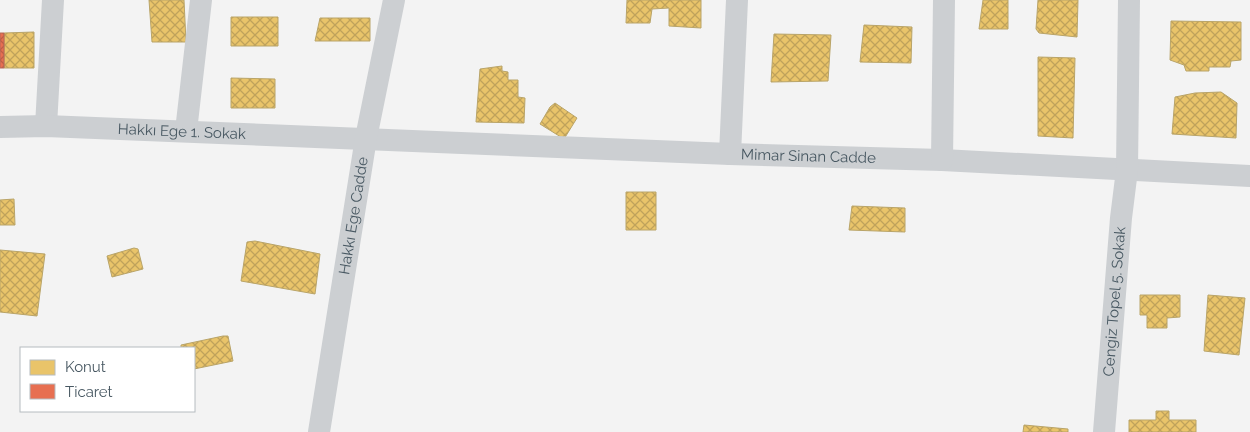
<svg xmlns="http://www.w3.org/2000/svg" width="1250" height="432" viewBox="0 0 1250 432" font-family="Raleway,sans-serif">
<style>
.homes{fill:url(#homes-cross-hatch);stroke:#b9a468}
.shops{fill:url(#shops-cross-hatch);stroke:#b76856}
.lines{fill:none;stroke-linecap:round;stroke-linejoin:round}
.minor{stroke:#cccfd2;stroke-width:22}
.labels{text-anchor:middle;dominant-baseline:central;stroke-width:5;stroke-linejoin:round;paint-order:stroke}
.street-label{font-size:15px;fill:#485862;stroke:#fff}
</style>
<defs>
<pattern id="homes-cross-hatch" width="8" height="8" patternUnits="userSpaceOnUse" patternTransform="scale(1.25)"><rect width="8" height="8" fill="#e9c46a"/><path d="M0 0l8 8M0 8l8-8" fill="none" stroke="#bfa25b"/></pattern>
<pattern id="shops-cross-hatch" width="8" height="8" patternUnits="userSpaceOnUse" patternTransform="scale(1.25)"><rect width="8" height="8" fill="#e76f51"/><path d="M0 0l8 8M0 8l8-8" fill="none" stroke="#bd5e47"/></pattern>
</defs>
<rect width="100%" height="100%" fill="#f3f3f3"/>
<!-- homes -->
<path class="homes" d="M149,0H184L186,42H152Z
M627,0H701V28L669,26V8L652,9L650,23H626Z
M983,0H1008V29H979Z
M1038,0H1078L1077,37L1039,33L1036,29Z
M231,17H278V46H231Z
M320,18H370V41H315Z
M1171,21L1241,22V60L1231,61L1230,67H1209V71H1186L1184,65L1170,60Z
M864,25L912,27L911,63L860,62Z
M34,32V68H4V33Z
M774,34L831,35L828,81L771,82Z
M1038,57L1075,58L1073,138L1038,136Z
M502,66V71L508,72V80H518V97L525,98L524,123L476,122L480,69Z
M231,78L275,79V108H231Z
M1221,92L1237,103L1236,138L1172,134L1175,97L1195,93Z
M555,103L577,118L564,139L540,124L550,107Z
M626,192H656V230H626Z
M14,199L15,225H0V200Z
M852,206L905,208V232L849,230Z
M255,241L320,254L315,294L241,281L247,242Z
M134,248L138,249L143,269L112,277L107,256Z
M0,250L45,254L37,316L0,312Z
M1140,295H1180V317L1167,318V328H1147V315H1140Z
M1208,295L1245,298L1239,355L1204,351Z
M223,336H228L233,361L194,369V348H181V345Z
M1156,411H1169V420H1196V432H1129V420H1156Z
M1024,425L1068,429V432H1023Z"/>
<!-- shops -->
<path class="shops" d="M0,33H4V68H0Z"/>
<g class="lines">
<!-- minor -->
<g class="minor">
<path d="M46,126L53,0"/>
<path id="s1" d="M0,127L46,126L730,154L942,160L1250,176"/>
<path d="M186,131L201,0"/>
<path d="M730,154L737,0"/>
<path d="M942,160L944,0"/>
<path id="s2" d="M319,432L366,138L394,0"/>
<path id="s3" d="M1104,432L1121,218L1127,170L1129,0"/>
</g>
</g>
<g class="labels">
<!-- street labels -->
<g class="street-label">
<text stroke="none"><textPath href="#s1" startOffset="182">Hakkı Ege 1. Sokak</textPath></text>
<text stroke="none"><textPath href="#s1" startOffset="809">Mimar Sinan Cadde</textPath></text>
<text stroke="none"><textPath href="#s2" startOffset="219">Hakkı Ege Cadde</textPath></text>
<text stroke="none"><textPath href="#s3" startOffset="131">Cengiz Topel 5. Sokak</textPath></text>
</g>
</g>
<!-- legend -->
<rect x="20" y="347" width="175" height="65" fill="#ffffff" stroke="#b6bcc0"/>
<rect x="30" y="360" width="25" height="15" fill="#e9c46a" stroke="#b6bcc0"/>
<text x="65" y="372" font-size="15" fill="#485862">Konut</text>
<rect x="30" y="384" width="25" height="15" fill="#e76f51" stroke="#b6bcc0"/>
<text x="65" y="397" font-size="15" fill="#485862">Ticaret</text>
</svg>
